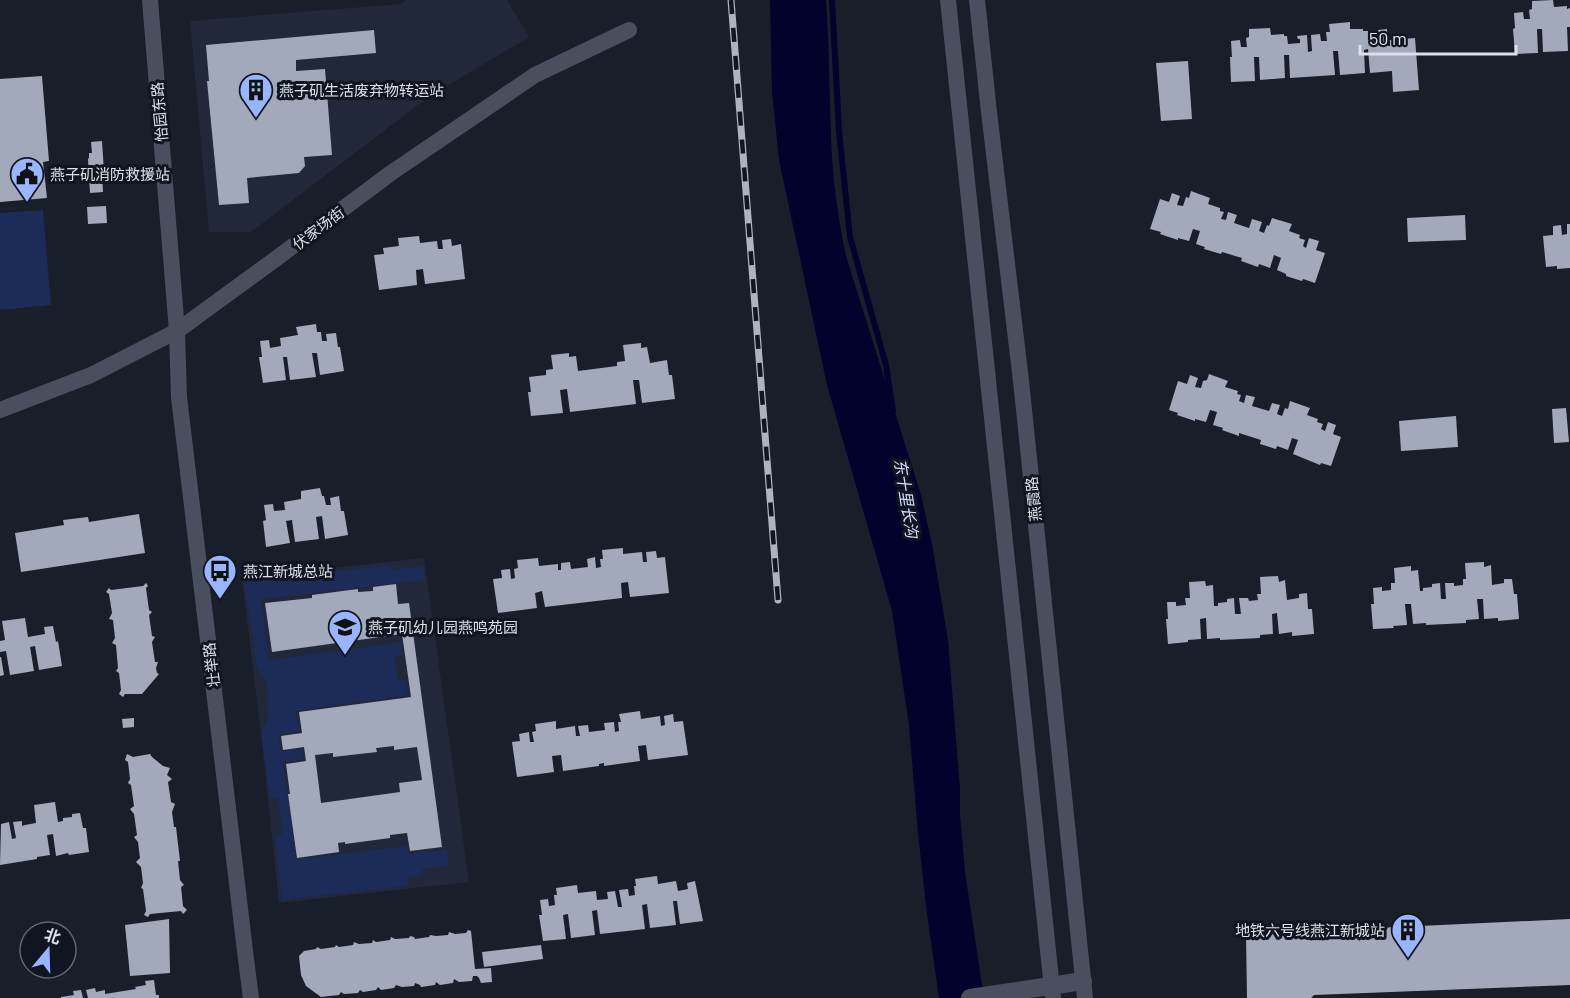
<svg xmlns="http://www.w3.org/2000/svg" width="1570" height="998" viewBox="0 0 1570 998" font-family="Barlow,'Noto Sans SC',sans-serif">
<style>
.built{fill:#21283a}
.green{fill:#1c2b58}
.water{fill:#02032d}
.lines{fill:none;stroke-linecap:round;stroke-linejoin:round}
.stream{stroke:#02032d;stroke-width:6}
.building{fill:#a2a9ba;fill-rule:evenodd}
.street{stroke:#494f5e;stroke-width:16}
.secondary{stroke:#494f5e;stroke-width:18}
.rail-casing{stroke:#aeb3bd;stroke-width:7}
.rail{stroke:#101521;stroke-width:4.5;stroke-dasharray:14;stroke-linecap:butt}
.labels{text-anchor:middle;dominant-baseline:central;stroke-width:6;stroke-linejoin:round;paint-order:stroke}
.poi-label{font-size:15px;fill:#dce0e9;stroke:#101521;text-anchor:start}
.street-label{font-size:15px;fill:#dce0e9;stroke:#101521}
.water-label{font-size:16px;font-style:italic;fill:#d1defe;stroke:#101521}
</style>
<rect width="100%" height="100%" fill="#191e2b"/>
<!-- built -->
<path class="built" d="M406,0H507L529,37L427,98L251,232H209L190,21L401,4Z
M424,558L469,882L279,903L261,734L242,578Z"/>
<!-- green -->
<path class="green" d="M43,210L51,305L0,310V213Z
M389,565L390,570L423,566L425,580L261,599L269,660L401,642L403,655L395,656L398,681L406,680L408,695L296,711L299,731L279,735L281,752L302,749L303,759L283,762L296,859L407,846L409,854L447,849L449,866L422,869L423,875L408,877V886L282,900L275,836L282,834L278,798H270L261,734L268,719L267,682L257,668L244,582Z"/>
<!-- water -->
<path class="water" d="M770,0H826C830,52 829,104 832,156C834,189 839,223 846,256L921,495L932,544L948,640L960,789V814L965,872L984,998H939L927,914L918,833L909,725L892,611L827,385L779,160L772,92Z"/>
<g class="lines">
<!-- stream -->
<path class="stream" d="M832,0L839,131L850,237L886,365L893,411"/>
</g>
<!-- building -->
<path class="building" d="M1553,0L1554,7L1567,6V9L1570,8V27H1567L1568,51L1543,52L1542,29H1537L1538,53L1515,54L1513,29L1515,28L1514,13L1523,12L1524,19H1530L1529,10L1532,9V1Z
M1350,22V29H1363V31H1368V39L1379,38L1378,30L1387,29L1388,46H1390V40L1415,38L1419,90L1393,92L1392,71L1370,73L1368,49L1364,50L1365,73L1340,75L1338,51H1333L1335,75L1290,78L1289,55H1284L1285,78L1260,80L1259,57H1254L1255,81L1231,82L1230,57H1232L1231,41L1240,40L1241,47H1247L1246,38L1249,37V29L1270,28L1271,35L1284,34V36H1287L1288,44L1300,43V39H1298L1297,36L1307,35L1308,52L1312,51L1311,35L1320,34L1321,41H1327L1326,32H1330L1329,24Z
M374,30L376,53L296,60V71L325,69L332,155L304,157L305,166L299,173L247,178L249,203L219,205L207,81H209L206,45Z
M1188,61L1192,119L1161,121L1156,63Z
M42,76L49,161L43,162L47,198L0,202V79Z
M102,141L104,171H102L103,192L90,193L88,159L89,158V153H92L91,142Z
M1191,191L1210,198L1208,204L1220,208V211L1224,212L1221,219L1226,220L1228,212L1237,215L1234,223L1249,228L1252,219L1262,222L1259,231L1264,233L1267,225L1269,226L1272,218L1292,224L1289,231L1300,235L1299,238L1305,240L1303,246L1306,248L1309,238L1319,241L1316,250L1325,253L1315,283L1303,279L1302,281L1286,276V274L1277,270L1281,258L1274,255L1270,268L1259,264L1258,267L1241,261L1242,258L1222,252L1221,254L1204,249L1205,247L1196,244L1200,231L1193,229L1189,241L1178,238V240L1160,234L1161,232L1150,229L1160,199L1169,202L1172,193L1180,196L1177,205L1183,206L1186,197L1189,198Z
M106,206L107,223L88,224L87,207Z
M1465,215L1466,240L1408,242L1407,218Z
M1567,224H1570V268L1557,269V266L1546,267L1543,236L1553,235V226L1561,225L1562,235L1567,234Z
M419,236L420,243L437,241L438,249H443L442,240L451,239L452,246L461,244L465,279L425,284L423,269L416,270L417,285L379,290L374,255L384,254L383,248L399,246L398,238Z
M316,324L317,332H321L322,341H327L326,334L336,333L338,347H340L344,371L320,375L317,353H312L316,377L290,380L287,357H283L286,380L263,383L259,357H262L260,341L269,340L270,348L281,346L280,338L298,335L296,327Z
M641,343V348L647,347L650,363L667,360L669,375H672L675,399L642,403L639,380H633L636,404L570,412L567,389L560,390L563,413L531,416L528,392H531L529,377L546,375V370L553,369L551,355L569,353V357L576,356L578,371L617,366V362L625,361L623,345Z
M1209,374L1228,381L1225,387L1238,391L1237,394L1241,395L1239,401L1244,403L1246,395L1255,397L1252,406L1269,411L1272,403L1280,405L1277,414L1282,416L1285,408L1288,409L1290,401L1310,408L1307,415L1318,419L1317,422L1323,424L1321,429L1325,431L1328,422L1336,425L1333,434L1341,437L1331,466L1321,463L1320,465L1293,454L1298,440L1292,438L1288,450L1277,446L1276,449L1260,444L1261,440L1239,433V436L1222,430L1223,428L1213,425L1217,412L1210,410L1206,422L1195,419V421L1177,415L1178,413L1169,410L1178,381L1187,384L1190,375L1198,378L1195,387L1201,388L1203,381L1207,380Z
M1566,408L1569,442L1554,443L1552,409Z
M1456,416L1458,447L1401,451L1399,421Z
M320,488L322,496H324L326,505H331L330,498L339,496L341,511H344L348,535L325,539L322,516L316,517L319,539L295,542L292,520L286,521L290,543L266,547L263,521L266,520L264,505L273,504L274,511L285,510L284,502L301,499V491Z
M139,514L145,553L21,572L15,533L64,525L63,520L88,517L89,522Z
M623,548V554L642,552L643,562H647L646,552L656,551L657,558L665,557L669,593L630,597L628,582L621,583L622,598L545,607L542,591L535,593L537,608L498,613L493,579L502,578L501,570L510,569L511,579L515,578L514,569L518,568L517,560L538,558L539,566L558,564V570H561V563L570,562L571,569L588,567L587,559L595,557L596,568L601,567L600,559H603L602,550Z
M1484,562V567L1491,565L1492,585L1504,583V579H1512L1514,594H1517L1519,619L1498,621V618L1484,619L1483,599H1477L1479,619L1466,620V623L1426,625V623L1413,624L1411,604H1405L1407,625L1393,626L1394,628L1373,629L1371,604H1374L1373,588L1382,587V591L1391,590V583H1395L1394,568L1411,566V571L1418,570L1420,591H1423V588L1432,587V584L1440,583L1441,599H1446L1445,583H1454V586L1463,585V579H1466L1465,563Z
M1278,576L1279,582L1285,580L1287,600L1299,598V594L1307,593L1308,609H1312L1314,634L1292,636V632L1279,634L1277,613L1272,614L1273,634L1260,635V638L1220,640V638L1207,639L1206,618L1200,619L1201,639L1188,640V642L1168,644L1166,619H1168L1167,602H1176V606L1186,605L1185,598H1190L1189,582L1205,581L1206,586L1213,585L1214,606H1218V603L1227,602V599L1234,598L1235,614H1241L1239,598H1248L1249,601L1258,600L1257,594H1261L1260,577Z
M146,583L148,586L146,588L149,610L152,612L149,615L152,636L155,637L152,642L155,662H158L156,668L157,673L159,674L142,694H125L123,697L119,694L121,690L119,673L116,671L118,668L116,645L112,643L115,638L113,620L109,619L112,613L109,594L106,592L109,588L111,590L143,586Z
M396,584L398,604L409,603L442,847L410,851L407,833L390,835V838L345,844V842L338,843L339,852L297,858L288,794H290L286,764L306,761L304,747L283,750L281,736L302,733L299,712L411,697L402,634L272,652L265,603L312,598V595L358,589V592L373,591V587ZM394,746V750L417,747L422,780L399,783L400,792L321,803L315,755L333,753V757L377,752L376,748Z
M25,618L28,637L45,634L44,627L53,626L56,642L58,641L62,666L39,670L35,646L30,647L34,671L10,675L6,651L0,652V641L5,640L2,621Z
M0,657H1L4,675L0,676Z
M640,711L641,719L660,716L661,726L665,725L664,716L673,714L674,722L683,721L688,755L648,760L646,745L638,746L640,761L604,766V763L599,764V766L563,771L561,755L552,756L554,772L517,777L512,742L520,741L519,734L529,732L530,742H534L532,732L536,731L535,724L556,721V729L575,726L576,736H580L578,726L588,725L589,732L605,730L604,723L614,722L615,732L619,731L618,722H621L619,714Z
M134,718V727L123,728L122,719Z
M127,754L133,757L150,754L152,757L163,766L170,768L167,775L172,779L168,782L171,802L175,804L172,812L174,827H176L180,861H178L180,880L184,885L181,887L183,906L187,910L183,914L181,911L150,914L148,917L144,915L146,911L143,889L141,888L143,883L141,867L136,862L140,858L138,842L134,837L137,835L134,814L130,809L134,806L131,785L128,783L130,779L128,762L125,760Z
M55,802L58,822L63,821V818L72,817V814L80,813L83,828H86L89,852L69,855L68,853L56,856L53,834L47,835L50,855L37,857V859L0,865L1,824L9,822L12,839L16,838L13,822L22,821V826L25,825L36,823L34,805Z
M657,876L658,884L676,881L678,891L688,889L687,883L695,881L703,921L680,924L677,901H673L676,925L650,928L647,904L642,905L645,929L600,934L597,910L592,911L595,935L571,938L568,914L563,915L566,939L543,941L539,915H542L540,900L548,899L549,906L555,905L554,895H557L556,888L577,885L578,893L596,891L597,900L608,899L607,892L615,891L618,907H622L619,890L628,889L629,896L635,895L634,886H636L635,879Z
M169,919L170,973L130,976L125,925Z
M1570,919V985L1314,995L1311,998H1247L1246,934Z
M468,930L471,931L475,969L491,968L492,982L481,983L479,978L477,976H473L472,981L459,982L454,979L453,983L440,985L436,982L435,985L421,987L420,985L415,983L414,986L402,987L396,985L394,988L381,990L378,987L376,990L363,992L360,990L358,993L344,994L341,992L339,995L321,997L306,986L301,975L299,956L304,951L316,949L317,947L321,949L335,947L336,945L339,947L353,945L354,942L359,944L372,943L373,940L376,942L390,940L391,937L395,939L409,938L410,936L414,937L415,939L429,937L430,935L436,936L448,935L449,932L455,934L466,933Z
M541,945L543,959L484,967L482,952Z
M154,980L156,995H159V998H88L86,990L95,988L96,992L105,990V994L136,989L135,987L146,985L145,981Z
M81,990L83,998H61V997L74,995L73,991Z"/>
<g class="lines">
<!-- street -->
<path class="street" d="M150,0L177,331L179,397L246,959L251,998
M948,0L1053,998
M977,0L989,112L1021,381L1085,998
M0,410L91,375L177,331L281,255L391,173L535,75L629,30"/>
<!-- secondary -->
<path class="secondary" d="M970,998L1083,981"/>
<!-- rail casing -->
<g class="rail-casing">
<path id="rail" d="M731,0L778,600"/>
</g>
<!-- rail -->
<use href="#rail" class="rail"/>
</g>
<!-- icons -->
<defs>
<g id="building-pin" transform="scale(1.725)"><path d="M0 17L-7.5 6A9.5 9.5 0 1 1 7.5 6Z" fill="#99b5fd" stroke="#101521"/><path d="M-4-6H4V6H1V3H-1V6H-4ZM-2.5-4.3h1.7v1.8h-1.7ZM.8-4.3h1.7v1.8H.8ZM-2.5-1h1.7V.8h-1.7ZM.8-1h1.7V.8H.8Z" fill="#111"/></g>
<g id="civic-pin" transform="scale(1.725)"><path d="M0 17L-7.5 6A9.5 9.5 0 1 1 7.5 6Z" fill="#99b5fd" stroke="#101521"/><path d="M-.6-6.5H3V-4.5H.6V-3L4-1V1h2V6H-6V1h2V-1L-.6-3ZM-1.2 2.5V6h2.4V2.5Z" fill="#111"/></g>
<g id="bus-pin" transform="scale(1.725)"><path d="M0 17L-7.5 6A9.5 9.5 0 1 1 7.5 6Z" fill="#99b5fd" stroke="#101521"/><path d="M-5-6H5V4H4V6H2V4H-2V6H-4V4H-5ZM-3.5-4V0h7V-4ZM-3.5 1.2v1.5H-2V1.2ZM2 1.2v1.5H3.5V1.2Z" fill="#111"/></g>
<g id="school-pin" transform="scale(1.725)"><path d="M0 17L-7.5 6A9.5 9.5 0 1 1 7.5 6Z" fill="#99b5fd" stroke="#101521"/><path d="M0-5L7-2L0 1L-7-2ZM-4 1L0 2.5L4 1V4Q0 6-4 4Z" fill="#111"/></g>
</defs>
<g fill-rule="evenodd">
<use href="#building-pin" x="256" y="90"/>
<use href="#civic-pin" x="27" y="174"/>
<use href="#bus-pin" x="220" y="571"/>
<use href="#school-pin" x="345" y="627"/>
<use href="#building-pin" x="1408" y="930"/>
</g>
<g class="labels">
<!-- poi labels -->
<g class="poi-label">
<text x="279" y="90">燕子矶生活废弃物转运站</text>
<text x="50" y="174">燕子矶消防救援站</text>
<text x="243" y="571">燕江新城总站</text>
<text x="368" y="627">燕子矶幼儿园燕鸣苑园</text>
<text x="1385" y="930" text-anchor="end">地铁六号线燕江新城站</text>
</g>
<!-- street labels -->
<g class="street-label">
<text transform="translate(159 112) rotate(-95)">怡园东路</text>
<text transform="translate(318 228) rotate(-37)">伏家场街</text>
<text transform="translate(1033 499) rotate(-96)">燕霞路</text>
<text transform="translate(211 665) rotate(-97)">壮举路</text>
</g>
<!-- water labels -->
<g class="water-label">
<text transform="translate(907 498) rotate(81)">东十里长沟</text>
</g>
</g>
<!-- north arrow -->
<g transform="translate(48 950) rotate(19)"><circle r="28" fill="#101521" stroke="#626671" stroke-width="1.5"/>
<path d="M0-4.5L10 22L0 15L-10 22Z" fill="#99b5fd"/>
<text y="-9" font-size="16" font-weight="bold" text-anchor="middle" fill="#dce0e9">北</text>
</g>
<!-- scale -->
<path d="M1360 45v9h156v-9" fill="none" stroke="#dce0e9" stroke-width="3"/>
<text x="1369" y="45" font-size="18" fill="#dce0e9" stroke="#101521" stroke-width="4.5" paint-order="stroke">50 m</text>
</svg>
